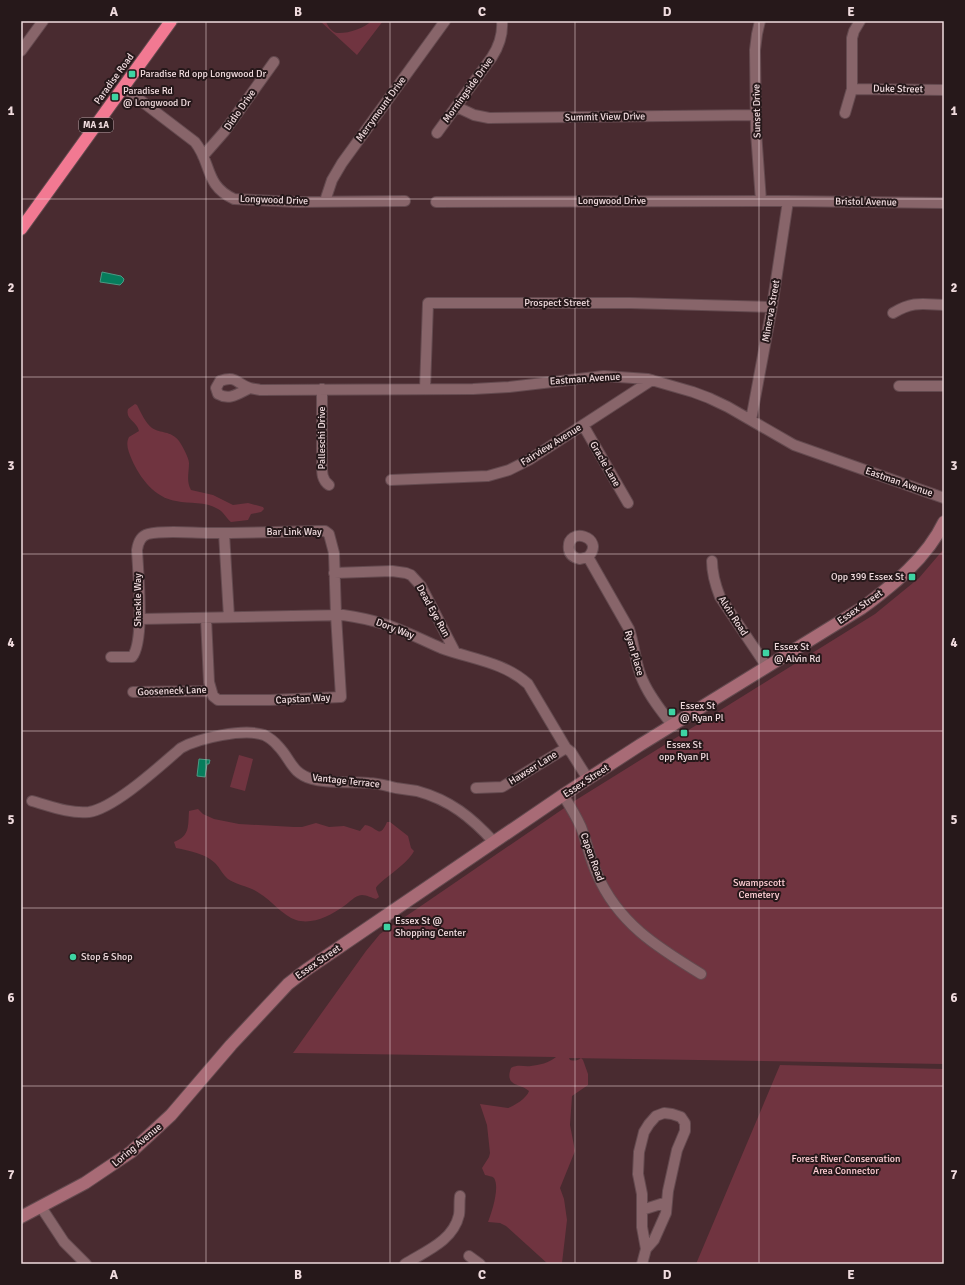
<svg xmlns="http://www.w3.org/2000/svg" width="965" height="1285" viewBox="0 0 965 1285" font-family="Signika,sans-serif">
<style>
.green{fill:#703440}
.water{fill:#067d5c;stroke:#4c9983}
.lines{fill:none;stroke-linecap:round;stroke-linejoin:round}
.street-casing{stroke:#644a4f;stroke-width:12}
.secondary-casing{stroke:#644a4f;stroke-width:14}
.highway-casing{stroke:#644a4f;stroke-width:14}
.street{stroke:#88656a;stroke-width:10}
.secondary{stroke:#a86b76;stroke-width:12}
.highway{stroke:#f27992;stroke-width:12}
.grid{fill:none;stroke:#f0dbde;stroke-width:1;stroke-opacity:0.55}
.poi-dot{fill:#3ed4a3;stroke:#26181a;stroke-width:1.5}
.labels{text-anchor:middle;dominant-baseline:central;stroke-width:4;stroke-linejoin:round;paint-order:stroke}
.shield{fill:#26181a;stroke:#b3a0a3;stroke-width:1}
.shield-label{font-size:9px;font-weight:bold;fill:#f0dbde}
.poi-label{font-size:10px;fill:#f0dbde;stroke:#26181a;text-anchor:start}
.street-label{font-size:10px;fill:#f0dbde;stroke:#26181a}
.park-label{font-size:10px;fill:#ffcfd5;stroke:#26181a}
.neatline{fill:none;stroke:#f0dbde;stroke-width:1.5}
.grid-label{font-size:13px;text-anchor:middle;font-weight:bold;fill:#f0dbde}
</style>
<rect width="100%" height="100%" fill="#492b30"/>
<!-- green -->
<path class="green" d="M320,21H326C327,26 332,32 337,33C347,34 365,28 371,21H383L357,55Z
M135,404L137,405C140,411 146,424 152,428C161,434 170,430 179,441C182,445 189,458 189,463C189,473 186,481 191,490L213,495L233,505L248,503L263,507L264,509L261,512L251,514L248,520L231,522C226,518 224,512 218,509C205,501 190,504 176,501C155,498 140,478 132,460C129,452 125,445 129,437L139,431C137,421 125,420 128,409Z
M943,550H944V1064L569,1058L570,1060C574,1061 577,1061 581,1058L583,1060L588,1074V1085L572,1096L570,1125L575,1151L560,1188L564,1199L567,1220L562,1263L561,1264H548L506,1226L500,1223L488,1222C492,1212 500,1187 494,1178C492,1176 488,1176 485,1175L482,1168L489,1157L490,1153L487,1125L480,1104L508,1108C514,1106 527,1098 529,1091C521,1083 504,1087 511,1068C518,1064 524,1067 531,1066C539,1065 549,1063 556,1057L293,1053L366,951L380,934L576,800L875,614L919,578Z
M239,755L253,759L245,791L230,787Z
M198,809L203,814L214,819L239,824L294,827H302L316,823L329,827L344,826L360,831L365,825C378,827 379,840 387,822H390L408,836L411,848L414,851C409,863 377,883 376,888C376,890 378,894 379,897L376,899C372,898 367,895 362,895C354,896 350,902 344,906C330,916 312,925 296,920C283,916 271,900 259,893C251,887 234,884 228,879C223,875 220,868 215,863C204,853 190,851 176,848L174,842C190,836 188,826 189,811Z
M780,1065L944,1069V1264H696Z"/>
<!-- water -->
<path class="water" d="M102,272L121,276L124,279L123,282L120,285L100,282Z
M199,759L210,760L209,764H207L205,777L197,776Z"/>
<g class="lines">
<!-- street casing -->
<g class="street-casing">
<path id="street" d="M760,21L757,34L755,50L756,132L761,201
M21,51L43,21
M123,87L195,142C212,163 204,185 234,199L297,202L405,201
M852,89L944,90
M457,107L474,115L489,118L756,115
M845,113L852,89V38L854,31L860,21
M437,133L492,57C499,46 503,34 502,21
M203,156L224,132L274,62
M325,201L332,180L342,163L445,21
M436,202L783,201L944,203
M893,313C913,301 922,304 944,305
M899,386H944
M250,388C239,393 230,401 218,394L216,388L220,381C237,375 236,384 250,388C253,389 257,389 260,390L473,389L509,387L604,376L648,379L693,392L709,398L728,407L794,445L944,498
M322,389V465C322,473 322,480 329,485
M425,389L428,303H630L772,307
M751,420L772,307L788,201
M583,425L628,503
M391,480L488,476L509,470L529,460L652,380
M224,533L229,617
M588,557L580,559C575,558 570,556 569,550C565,525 607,537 588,557L629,629C635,646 635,665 643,681C650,697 662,712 673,726
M712,561C712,574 715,584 720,597L767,667
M334,573L392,571L406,573L411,575L421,586L455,652
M141,619L343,615C357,617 371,620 384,624C404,630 422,640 441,648C471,659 504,662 528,684L566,748L571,752L588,779
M111,657H132C145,642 138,572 137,550C138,543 140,536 148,534C164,530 192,533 209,533C245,533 281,532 317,531H325L329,534L334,553L336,615L341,697L270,700H218L213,696L209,682L206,618
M133,692L211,691
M476,788L502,787L566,748
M563,795C570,806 576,816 581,827C587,843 590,859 597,874C618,923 657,947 701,974
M32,801C50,806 70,814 89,812C115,808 161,765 181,748C199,738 244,728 264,735C270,738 274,741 278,746C291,759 291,773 312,779C330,784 350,781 369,783C378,783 387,786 396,788C403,789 410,790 417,791C450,800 471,817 494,842
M41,1207L64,1242L86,1264
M642,1210L667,1202
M469,1256L480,1264
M405,1264C426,1251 453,1241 459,1215C460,1209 459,1202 460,1196
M642,1264L646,1249L642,1227V1194L638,1174L639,1152L644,1132L649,1124L656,1116L664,1113L672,1114L681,1117L685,1123V1131L677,1150L668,1191L666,1213L654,1240L646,1249"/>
</g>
<!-- secondary casing -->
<g class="secondary-casing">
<path id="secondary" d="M21,1217L85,1183L131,1152L171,1115L231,1045L288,984L306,970L563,795L640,745L862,608C893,585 927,558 944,522"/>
</g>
<!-- highway casing -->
<g class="highway-casing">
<path id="highway" d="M21,229L171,21"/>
</g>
<!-- street -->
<use href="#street" class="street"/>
<!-- secondary -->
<use href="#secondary" class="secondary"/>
<!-- highway -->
<use href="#highway" class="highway"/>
</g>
<!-- grid -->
<path class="grid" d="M206,21V1264M390,21V1264M575,21V1264M759,21V1264M21,199H944M21,377H944M21,554H944M21,731H944M21,908H944M21,1086H944"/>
<!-- markers -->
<g class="poi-dot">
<rect x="128" y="70" width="8" height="8" rx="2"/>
<rect x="111" y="93" width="8" height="8" rx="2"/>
<rect x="908" y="573" width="8" height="8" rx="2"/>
<rect x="762" y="649" width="8" height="8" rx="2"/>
<rect x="668" y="708" width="8" height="8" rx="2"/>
<rect x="680" y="729" width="8" height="8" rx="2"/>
<rect x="383" y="923" width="8" height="8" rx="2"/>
<circle cx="73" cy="957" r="4"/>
</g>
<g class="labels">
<!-- shield labels -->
<rect class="shield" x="79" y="118" width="34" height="14" rx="3"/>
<g class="shield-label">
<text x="96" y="125">MA 1A</text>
</g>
<!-- poi labels -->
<g class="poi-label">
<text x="140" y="74">Paradise Rd opp Longwood Dr</text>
<text x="123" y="91">Paradise Rd<tspan x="123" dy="12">@ Longwood Dr</tspan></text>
<text x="904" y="577" text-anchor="end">Opp 399 Essex St</text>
<text x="774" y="647">Essex St<tspan x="774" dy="12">@ Alvin Rd</tspan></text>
<text x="680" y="706">Essex St<tspan x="680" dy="12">@ Ryan Pl</tspan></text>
<text x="684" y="745" text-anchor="middle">Essex St<tspan x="684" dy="12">opp Ryan Pl</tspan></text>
<text x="395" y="921">Essex St @<tspan x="395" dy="12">Shopping Center</tspan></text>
<text x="81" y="957">Stop &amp; Shop</text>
</g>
<!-- street labels -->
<g class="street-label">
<text transform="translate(114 79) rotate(-54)">Paradise Road</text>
<text transform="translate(898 89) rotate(1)">Duke Street</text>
<text transform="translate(468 90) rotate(-54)">Morningside Drive</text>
<text transform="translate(381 109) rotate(-54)">Merrymount Drive</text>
<text transform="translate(240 110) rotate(-55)">Didio Drive</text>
<text transform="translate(757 111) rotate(-91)">Sunset Drive</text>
<text transform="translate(605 117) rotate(-1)">Summit View Drive</text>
<text transform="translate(274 200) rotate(2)">Longwood Drive</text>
<text x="612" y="201">Longwood Drive</text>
<text transform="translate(866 202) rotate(1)">Bristol Avenue</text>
<text x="557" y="303">Prospect Street</text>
<text transform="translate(771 311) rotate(-80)">Minerva Street</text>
<text transform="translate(585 379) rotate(-4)">Eastman Avenue</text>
<text transform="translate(322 438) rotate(-90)">Palleschi Drive</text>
<text transform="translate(551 445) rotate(-32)">Fairview Avenue</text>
<text transform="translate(605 464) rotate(60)">Gracie Lane</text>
<text transform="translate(899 482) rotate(19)">Eastman Avenue</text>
<text x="294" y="532">Bar Link Way</text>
<text transform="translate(138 600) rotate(-90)">Shackle Way</text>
<text transform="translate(860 607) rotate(-35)">Essex Street</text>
<text transform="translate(433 611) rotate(61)">Dead Eye Run</text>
<text transform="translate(733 616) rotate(57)">Alvin Road</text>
<text transform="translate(395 629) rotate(21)">Dory Way</text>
<text transform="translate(634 653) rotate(74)">Ryan Place</text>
<text transform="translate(172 691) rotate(-2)">Gooseneck Lane</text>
<text transform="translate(303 699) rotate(-3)">Capstan Way</text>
<text transform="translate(533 768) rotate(-32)">Hawser Lane</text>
<text transform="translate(346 781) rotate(6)">Vantage Terrace</text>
<text transform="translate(586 781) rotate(-33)">Essex Street</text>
<text transform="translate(592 857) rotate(70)">Capen Road</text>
<text transform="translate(318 962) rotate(-35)">Essex Street</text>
<text transform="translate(137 1145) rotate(-40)">Loring Avenue</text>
</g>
<!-- park labels -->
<g class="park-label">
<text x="759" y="883">Swampscott<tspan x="759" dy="12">Cemetery</tspan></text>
<text x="846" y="1159">Forest River Conservation<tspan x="846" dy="12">Area Connector</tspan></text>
</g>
</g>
<!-- border -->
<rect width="965" height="1285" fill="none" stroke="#26181a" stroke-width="44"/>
<rect x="22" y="22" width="921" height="1241" class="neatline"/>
<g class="grid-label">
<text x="114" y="16">A</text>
<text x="298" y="16">B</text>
<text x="482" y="16">C</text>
<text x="667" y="16">D</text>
<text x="851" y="16">E</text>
<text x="11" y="115">1</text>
<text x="954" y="115">1</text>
<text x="11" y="292">2</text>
<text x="954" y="292">2</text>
<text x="11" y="470">3</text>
<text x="954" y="470">3</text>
<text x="11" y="647">4</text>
<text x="954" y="647">4</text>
<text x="11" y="824">5</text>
<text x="954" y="824">5</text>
<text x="11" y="1002">6</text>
<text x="954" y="1002">6</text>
<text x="11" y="1179">7</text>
<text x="954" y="1179">7</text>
<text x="114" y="1279">A</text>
<text x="298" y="1279">B</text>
<text x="482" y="1279">C</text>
<text x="667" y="1279">D</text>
<text x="851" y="1279">E</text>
</g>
</svg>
